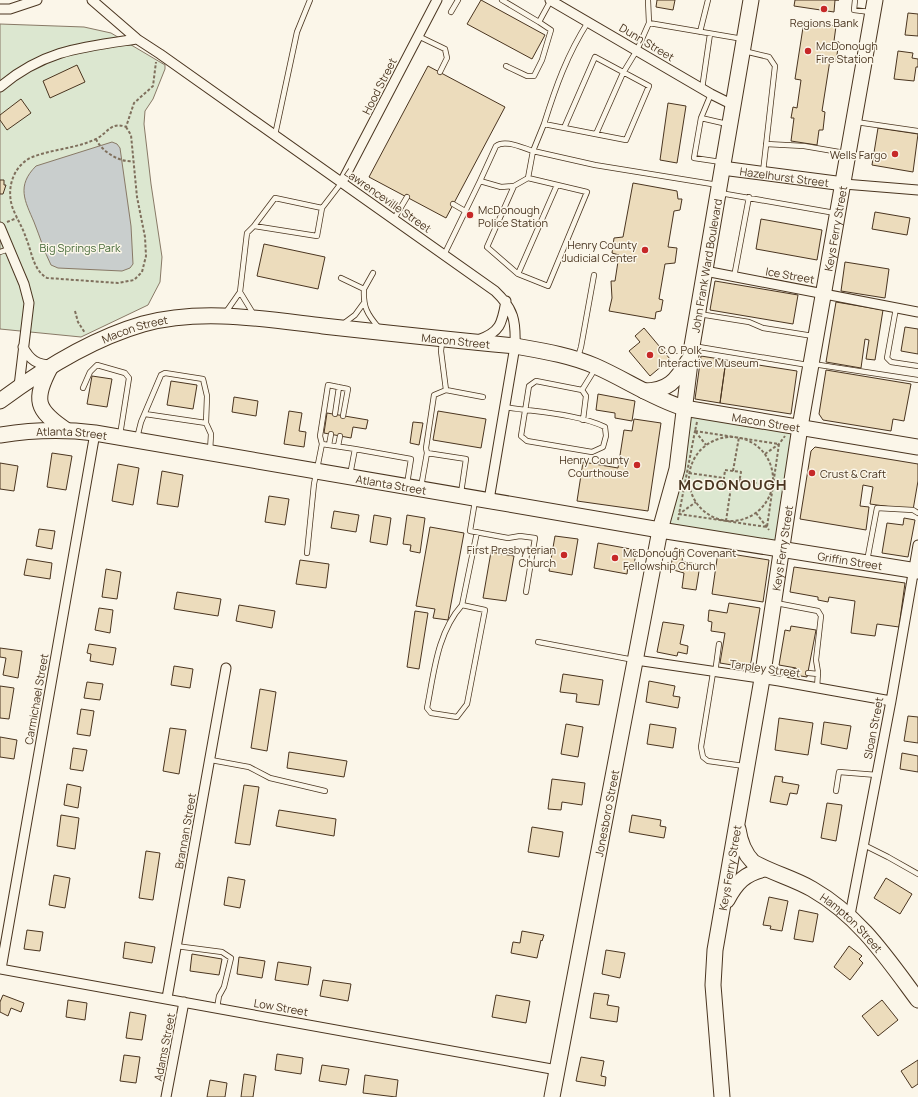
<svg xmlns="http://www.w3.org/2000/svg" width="918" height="1097" viewBox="0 0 918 1097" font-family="Manrope,sans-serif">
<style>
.green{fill:#dce7d0;stroke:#887966}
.water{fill:#c9cecd;stroke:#887966}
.building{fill:#ecdcbc;stroke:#4a3520}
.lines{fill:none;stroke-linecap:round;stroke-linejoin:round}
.service-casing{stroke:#4a3520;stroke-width:6}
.minor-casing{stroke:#4a3520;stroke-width:11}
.secondary-casing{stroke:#4a3520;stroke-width:15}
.primary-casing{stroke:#4a3520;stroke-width:17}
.path{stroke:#7f6f5c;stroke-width:2;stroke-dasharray:3 2;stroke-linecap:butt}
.service{stroke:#fbf6e9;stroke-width:4.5}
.minor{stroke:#fbf6e9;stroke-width:9}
.secondary{stroke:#fbf6e9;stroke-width:13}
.primary{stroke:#fbf6e9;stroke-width:15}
.poi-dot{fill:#c62828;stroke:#fbf6e9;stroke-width:1.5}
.labels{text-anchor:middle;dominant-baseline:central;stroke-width:3;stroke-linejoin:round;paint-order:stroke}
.poi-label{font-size:11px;fill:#4a3520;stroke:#fbf6e9;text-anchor:start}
.street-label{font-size:11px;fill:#4a3520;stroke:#fbf6e9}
.park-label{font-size:11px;fill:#436837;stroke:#fbf6e9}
.district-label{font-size:15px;font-weight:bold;letter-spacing:1px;fill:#4a3520;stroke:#fbf6e9}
</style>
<rect width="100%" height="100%" fill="#fbf6e9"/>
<!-- green -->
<path class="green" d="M0,24L84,27L111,33L165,65V69L153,99L145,111L144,124L151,184L162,257L160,282L148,305L81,337L0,329Z
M684,408L800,427L783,549L660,530Z"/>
<!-- water -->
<path class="water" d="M112,142L117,144L120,148L131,226L133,264L130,268L122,271L58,268L51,265C44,251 40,237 34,222C25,201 16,186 36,166Z"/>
<!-- building -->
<path class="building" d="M481,0L545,35L532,59L467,24Z
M657,0H675L673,10L656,7Z
M795,0H839H835L834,12L794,6Z
M908,13L918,14V36L905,35Z
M804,21L836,26L834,41L839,42L836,61L830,60L822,111L825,112L823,130H819L817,145L791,141L794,118H791L793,107L797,108L801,80L795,79Z
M898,51L913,53L912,58L918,59V67H916L914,81L894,79Z
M77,65L85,82L50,98L43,81Z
M428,66L505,107L446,218L369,177Z
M21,99L31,113L7,130L0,120V115Z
M668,103L686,106L677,163L660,160Z
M878,128L918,134L913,172L872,165Z
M0,180H4V185H6L3,194H0Z
M633,183L677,191L678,199H682L680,210L674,211L668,247L677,248L675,263L665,264L659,299L663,300L661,311L656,312L655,319L609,311L612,298L611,281H615L619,255L612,253L614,238L623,237Z
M875,212L910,218L907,235L872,229Z
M761,219L822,230L817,260L756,249Z
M264,244L325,257L318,289L257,276Z
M845,262L889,269L885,298L841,291Z
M715,281L798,295L793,324L710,310Z
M836,302L883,310L875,360L866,359L869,340L865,339L861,368L826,362Z
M905,327L918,329V354L901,351Z
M644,328L670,359L650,376L629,351L640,342L635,336Z
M701,356L726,360L720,403L695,399Z
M726,360L797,371L791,414L720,403Z
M826,370L911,384L904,421L893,419L891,431L823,420L819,414Z
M92,376L112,379L107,407L87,404Z
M171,381L197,385L193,409L167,405Z
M598,394L635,401L632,421L615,418V413L596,410Z
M234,397L258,401L256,416L232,412Z
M289,411L302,413L299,431L306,432L304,447L284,444Z
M438,411L486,419L481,448L433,440Z
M327,413L368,420L366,429L353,427L351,438L324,433Z
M634,419L661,423L648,511L577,501L583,462L618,468L624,430L632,431Z
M413,422L423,423L419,445L410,443Z
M815,447L918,464V481L913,510L870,504L873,487L863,485L860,506L869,507L866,530L800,519L811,451Z
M52,453L72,456L66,490L47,487Z
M0,463L18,466L14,491L0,489Z
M118,464L139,468L133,505L112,501Z
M162,471L183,475L178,507L157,504Z
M269,496L289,499L285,525L265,522Z
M334,511L359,515L356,532L331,528Z
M374,515L391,518L387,545L370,542Z
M407,515L425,518L420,553L410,551L411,545L403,544Z
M904,518L915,520L908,557L882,553L887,523L903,525Z
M430,527L464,533L448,620L433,618L435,609L416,606Z
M39,529L55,531L52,549L36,546Z
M555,536L578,539L572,575L549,571Z
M598,543L636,550L634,567L628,566L627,574L594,568Z
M675,548L684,550L682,561L700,565L696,590L682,588L684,573L670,569Z
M491,552L514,556L506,601L483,598Z
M718,552L769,560L763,602L712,594Z
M27,559L52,563L50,579L24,575Z
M300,560L329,564L326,588L296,584Z
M794,567L905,583L899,627L877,624L875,636L851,633L855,601L829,597L828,602L818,600V597L790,592Z
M106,569L121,572L117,599L102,597Z
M177,592L221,599L218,616L174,609Z
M729,603L760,608L750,668L720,663L725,633L711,631L712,622L708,621L709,610L727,613Z
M239,605L275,611L272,628L236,621Z
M99,608L113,610L110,633L95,630Z
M415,611L428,613L419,669L407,667Z
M663,622L684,625L680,644L688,646L687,654L678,652L677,656L657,652Z
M791,626L816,630L807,677L795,675L796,668L779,665L785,630L790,631Z
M89,644L116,648L113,665L90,661L91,654L87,653Z
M0,648L22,651L18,678L3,675L6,658L0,657Z
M174,666L193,669L190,688L171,685Z
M563,674L603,680L599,705L576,702L577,694L560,692Z
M649,681L675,686L673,696L680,697L678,708L646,702Z
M87,682L103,684L100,700L84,698Z
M0,686L14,688L9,719L0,718Z
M260,689L276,692L267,751L251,748Z
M81,709L94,711L90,736L77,734Z
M908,716L918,717V743L904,741Z
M779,718L813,723L808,755L775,750Z
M824,722L851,726L847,749L821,744Z
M566,724L583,727L578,757L561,754Z
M650,724L676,728L673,748L647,744Z
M170,728L186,730L179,774L163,771Z
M0,737L17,740L14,759L0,757Z
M73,748L87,750L83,771L70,769Z
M289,752L347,761L344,777L287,768Z
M902,753L918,756V772L900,769Z
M775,776L783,777L782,782L799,785L797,794L790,793L787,805L770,802Z
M552,779L585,783L582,805L562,802L561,810L548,809Z
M67,784L81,787L78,808L64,805Z
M244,785L259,787L250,845L235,843Z
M827,803L842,805L836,841L821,838Z
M279,810L336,819L334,836L276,826Z
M61,815L79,818L75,849L57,846Z
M632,815L661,820L660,826L666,827L664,838L629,832Z
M532,827L563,832L559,857L528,852Z
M146,851L160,853L153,900L139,898Z
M54,875L70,878L65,908L49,905Z
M228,877L245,880L240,908L224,905Z
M886,878L912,894L900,914L874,898Z
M769,897L788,901L782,931L770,929L771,926L763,925Z
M799,910L818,914L813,942L794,939Z
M27,930L43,932L40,951L24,949Z
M522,931L544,935L542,941L541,940L537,958L511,953L513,942L520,943Z
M125,942L155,947L152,963L123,958Z
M849,946L862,956L859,959L863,963L850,980L834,967Z
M606,950L625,953L620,978L602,974Z
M192,954L222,959L219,975L190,971Z
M239,957L265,961L262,978L237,974Z
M278,962L311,967L308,985L275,980Z
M323,980L351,984L348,1001L320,996Z
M594,993L609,995L607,1005L619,1007L617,1022L590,1018Z
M3,995L24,1003L21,1012L11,1008L8,1016L0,1012V1002Z
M496,995L530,1001L526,1023L492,1017Z
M68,1000L87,1003L85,1020L66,1017Z
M882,1000L898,1020L878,1036L862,1016Z
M130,1012L146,1015L142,1040L126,1038Z
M277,1054L303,1058L301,1074L275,1070Z
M124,1055L140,1057L136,1083L120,1081Z
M581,1057L604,1061L601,1076L606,1077L605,1086L576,1081Z
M918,1060V1084L912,1088L901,1071Z
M322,1065L349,1069L346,1085L319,1081Z
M244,1074L256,1076L253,1097H241Z
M365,1075L398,1080L396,1097L363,1093Z
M210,1080L227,1083L225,1097H207Z"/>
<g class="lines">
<!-- service casing -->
<g class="service-casing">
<path id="service" d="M502,0L539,22L551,0
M648,0L649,23
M855,0L854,10L870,12
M451,12L458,0
M700,32L708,0
M418,36L445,49L447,58L440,72
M744,51L769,57L775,66L763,172
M506,66L527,76H534L542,60L551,30L539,22
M702,89L710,34
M711,94L701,118L694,158L721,162
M701,118L727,124
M856,122L918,131
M544,124C556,86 567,55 588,22
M596,134L623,73L637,50L649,23L743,39
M275,135L297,32L310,0
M766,144L804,146L845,153
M480,181L496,146C505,139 523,148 533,151L544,124L626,140L649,86L595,57L564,128
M514,186L528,178
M720,193L835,213
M453,204L465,211
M322,208L342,182
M394,219L407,197
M0,252L9,249
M444,255L480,181L501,187L514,186L487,247L518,274L548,286L587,192L528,178L533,151L595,165L718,185
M518,274L557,185
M734,277L749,197
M341,278L364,289C363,307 367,314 379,328
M364,289L373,273
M240,292L247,233L254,226L317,236L322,208L275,198L254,226
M896,308L887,358L891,362L918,366
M226,312L240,292L254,315
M699,314L749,322L763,328L813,336
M343,324L355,315L363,304
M442,342L441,351L446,390
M693,346L808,365
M578,357L581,347L594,275
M813,364L918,380
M83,388L90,372L97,365L125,373L129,378L120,435
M582,390L595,369
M505,407C535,412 579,414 605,427L606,436L603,447L592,452L527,441L521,436L529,386L536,381L582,390L586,396L583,420
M145,414L206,423
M335,414L339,387
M137,438L141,422L161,375L165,373L203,379L207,396L206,423L211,434L210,451
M322,444L320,436L328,385L348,389L343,416
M329,445L331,434
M338,446L340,436
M427,453L426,448L434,395L446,390L483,397
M350,475L355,449L411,459L407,484
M421,487L427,453L466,459L461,493
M475,501L470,531L508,538L520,536L535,538L526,592
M307,553L314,484L322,444L355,449
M867,561L877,508L913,510L918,513
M776,603L818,611L821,616L816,660L818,672L817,688
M462,605C437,633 434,673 427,708L431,713L457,717L467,704L485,610L462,605L477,532
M538,642L634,660
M713,673L701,747L703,757L708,761L744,766
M715,673L719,644
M808,673L818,674
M780,680L789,673L796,671
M211,760L249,767L270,778L325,791
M836,791L839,772L877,775
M864,845L888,857L918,874
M176,946L222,952L231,958L224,987L219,996L217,1008"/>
</g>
<!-- minor casing -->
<g class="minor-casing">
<path id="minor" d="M92,0L137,39L160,54L495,291C514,309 516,321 515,346L489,500
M550,0L711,94L733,105
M0,9H10L37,0
M0,87C44,50 82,47 137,39
M342,182L437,0
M844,184L918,190
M0,227L24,284L29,303L19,386
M705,271L918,312
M478,340C501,332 502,323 506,301
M23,347C30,360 37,365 52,365
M636,660L779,681L891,701
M850,915L891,701L918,545
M0,969L557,1070
M1,969L95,433
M167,998L226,668
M166,1097L184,1002"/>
</g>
<!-- secondary casing -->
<g class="secondary-casing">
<g id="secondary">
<path id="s1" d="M722,168L844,184"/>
</g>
</g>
<!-- primary casing -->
<g class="primary-casing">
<g id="primary">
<path d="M50,368C33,400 36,410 66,430"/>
<path d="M644,391C668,391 676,381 688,361"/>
<path id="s2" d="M0,401C43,369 91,339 143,324C201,308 264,319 323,326C387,333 451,340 515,346C543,351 569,355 595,366C625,379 652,398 684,408L918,447"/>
<path id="s3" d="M0,435C32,430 63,429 95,433L660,530L918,571"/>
<path id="s4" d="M738,829C740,842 744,853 753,862C772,873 793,878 812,889C859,916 886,957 918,1000"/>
<path d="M727,900C736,883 745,873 765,869"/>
<path id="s5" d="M552,1097L660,530L677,469L692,346L751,0"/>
<path id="s6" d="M722,1097L713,985L715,950L762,679L800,427L875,0"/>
</g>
</g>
<!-- path -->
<path class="path" d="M126,127L131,135L137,197L145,237L146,256L142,272L134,280L118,283L47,278C33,270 32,252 26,238C23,228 17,219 13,209C6,190 12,168 30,158C51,149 75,149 96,139C108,133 111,121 126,127L134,103L153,86L156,62
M96,139C101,151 120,163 133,161
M7,222L17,218
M75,311L78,322L85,333
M697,422L695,431L706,445
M695,431L779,444L767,527L679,514Z
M689 479a42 42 0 1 1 84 0a42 42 0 1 1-84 0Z
M765,454L779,444L785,436
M725,470L741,472L738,489L723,486Z
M733,471L739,437
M689,473L724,478
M739,480L773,486
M756,513L769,530
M678,520L679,514L696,502
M726,521L731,487"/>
<!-- service -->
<use href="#service" class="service"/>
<!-- minor -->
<use href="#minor" class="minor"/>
<!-- secondary -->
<use href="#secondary" class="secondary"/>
<!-- primary -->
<use href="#primary" class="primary"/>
</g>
<!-- markers -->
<g class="poi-dot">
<circle cx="824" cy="9" r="4"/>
<circle cx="808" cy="51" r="4"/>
<circle cx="895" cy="154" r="4"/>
<circle cx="470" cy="215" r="4"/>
<circle cx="645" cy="250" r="4"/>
<circle cx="650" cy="355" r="4"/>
<circle cx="637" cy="465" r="4"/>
<circle cx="812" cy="473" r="4"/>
<circle cx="564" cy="555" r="4"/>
<circle cx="615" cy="558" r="4"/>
</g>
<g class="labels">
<!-- poi labels -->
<g class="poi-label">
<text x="824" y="22" text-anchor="middle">Regions Bank</text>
<text x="816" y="45">McDonough<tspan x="816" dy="13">Fire Station</tspan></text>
<text x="887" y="154" text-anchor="end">Wells Fargo</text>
<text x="478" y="209">McDonough<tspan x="478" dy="13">Police Station</tspan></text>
<text x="637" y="244" text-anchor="end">Henry County<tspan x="637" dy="13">Judicial Center</tspan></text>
<text x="658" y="349">C.O. Polk<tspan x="658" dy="13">Interactive Museum</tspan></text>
<text x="629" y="459" text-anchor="end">Henry County<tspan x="629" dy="13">Courthouse</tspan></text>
<text x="820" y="473">Crust &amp; Craft</text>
<text x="556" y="549" text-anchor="end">First Presbyterian<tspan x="556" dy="13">Church</tspan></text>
<text x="623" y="552">McDonough Covenant<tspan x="623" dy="13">Fellowship Church</tspan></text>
</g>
<!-- street labels -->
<g class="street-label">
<text transform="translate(647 42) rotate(31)">Dunn Street</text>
<text transform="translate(379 86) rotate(-63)">Hood Street</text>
<text stroke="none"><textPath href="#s1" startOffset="63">Hazelhurst Street</textPath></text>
<text transform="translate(388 200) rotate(35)">Lawrenceville Street</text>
<text stroke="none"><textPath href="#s6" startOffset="879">Keys Ferry Street</textPath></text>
<text stroke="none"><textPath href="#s5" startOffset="846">John Frank Ward Boulevard</textPath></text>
<text transform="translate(790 275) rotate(10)">Ice Street</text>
<text stroke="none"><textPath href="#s2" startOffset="154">Macon Street</textPath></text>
<text stroke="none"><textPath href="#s2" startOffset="478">Macon Street</textPath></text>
<text stroke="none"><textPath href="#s2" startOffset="802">Macon Street</textPath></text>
<text stroke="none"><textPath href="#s3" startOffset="72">Atlanta Street</textPath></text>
<text stroke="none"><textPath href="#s3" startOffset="396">Atlanta Street</textPath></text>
<text stroke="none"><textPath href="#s6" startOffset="555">Keys Ferry Street</textPath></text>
<text stroke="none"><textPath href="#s3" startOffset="861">Griffin Street</textPath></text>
<text transform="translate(765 668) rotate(8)">Tarpley Street</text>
<text transform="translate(36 699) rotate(-80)">Carmichael Street</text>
<text transform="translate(873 728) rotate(-79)">Sloan Street</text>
<text stroke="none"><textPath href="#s5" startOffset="289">Jonesboro Street</textPath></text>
<text transform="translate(185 831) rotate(-80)">Brannan Street</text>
<text stroke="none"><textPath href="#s6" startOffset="231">Keys Ferry Street</textPath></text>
<text stroke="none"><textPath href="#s4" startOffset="154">Hampton Street</textPath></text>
<text transform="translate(281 1007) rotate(10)">Low Street</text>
<text transform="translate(164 1047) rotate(-79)">Adams Street</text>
</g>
<!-- park labels -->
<g class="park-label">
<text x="80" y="247">Big Springs Park</text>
</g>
<!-- district labels -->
<g class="district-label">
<text x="733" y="484">MCDONOUGH</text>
</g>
</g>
</svg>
